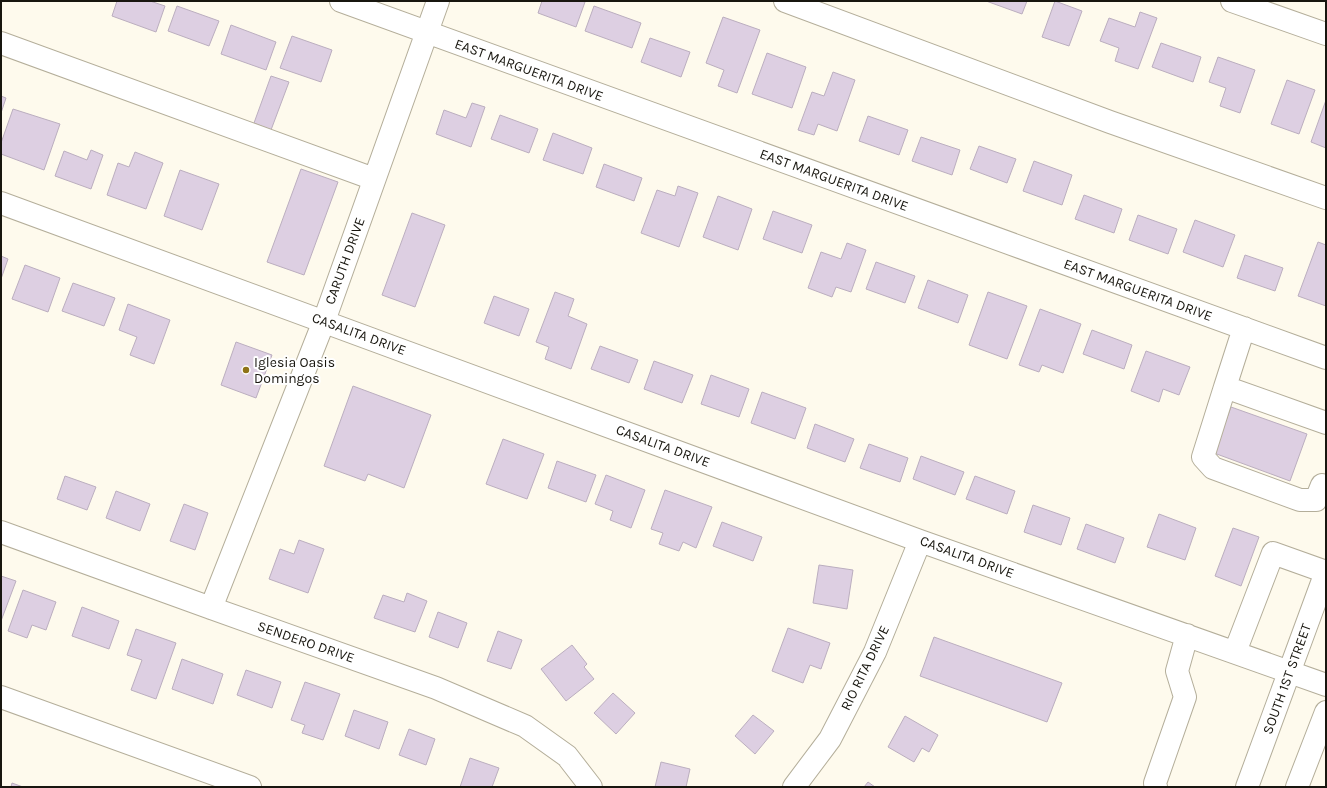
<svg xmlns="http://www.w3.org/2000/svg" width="1327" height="788" viewBox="0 0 1327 788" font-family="Karla,sans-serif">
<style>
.building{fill:#ddcfe2;stroke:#bbaebf}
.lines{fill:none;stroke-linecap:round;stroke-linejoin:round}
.minor-casing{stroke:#b4ae9a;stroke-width:24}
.major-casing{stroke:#b4ae9a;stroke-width:24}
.minor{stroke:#fff;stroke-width:22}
.major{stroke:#fff;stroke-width:22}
.poi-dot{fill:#8e7317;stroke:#fff;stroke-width:1.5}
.labels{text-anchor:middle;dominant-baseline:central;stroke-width:4;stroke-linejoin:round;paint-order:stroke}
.street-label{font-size:14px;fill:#18160f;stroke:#fff}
.poi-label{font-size:14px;fill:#18160f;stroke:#fff;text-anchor:start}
</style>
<rect width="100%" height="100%" fill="#fefaed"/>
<!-- building -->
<path class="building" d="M117,1H150L165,6L156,32L112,16Z
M542,1H581L585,2L576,27L538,13Z
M986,1H1027L1022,14Z
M1055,1L1082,11L1069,46L1042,37Z
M177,6L219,21L209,46L168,31Z
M594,6L641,23L632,48L585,31Z
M1140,12L1157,18L1138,69L1115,61L1119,48L1100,41L1109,18L1135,27Z
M723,17L760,30L737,93L718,86L724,70L706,63Z
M231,25L276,42L266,70L221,54Z
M292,36L332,50L321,82L280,68Z
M650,38L690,52L681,77L641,62Z
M1161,43L1201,57L1193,82L1152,67Z
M767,53L806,67L792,108L752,94Z
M1218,57L1255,70L1240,113L1220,106L1226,88L1209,82Z
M833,72L855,80L837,131L818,124L814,135L798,130L812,92L824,96Z
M271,76L289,82L271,130L254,123Z
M1287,80L1315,90L1299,134L1271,124Z
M1,96L6,98L1,113Z
M1326,100V148L1311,142Z
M472,103L485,107L471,147L436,134L444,110L466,118Z
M13,109L60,124L44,170L1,154V143Z
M500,115L538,129L529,153L491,139Z
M868,116L908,130L899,155L859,141Z
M553,133L592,148L583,174L543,160Z
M921,137L960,150L952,175L912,161Z
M979,146L1016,159L1007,183L970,169Z
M91,150L103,155L91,189L55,176L64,151L87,160Z
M135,152L163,163L146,209L107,195L118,163L129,167Z
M1034,161L1072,175L1062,205L1023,191Z
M604,164L642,178L634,201L596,187Z
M301,169L338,182L304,275L267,262Z
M180,170L219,184L202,230L164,216Z
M678,186L698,193L679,247L641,233L657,190L675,196Z
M1084,195L1122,209L1114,233L1075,219Z
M718,196L752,209L738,250L703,237Z
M773,211L812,225L802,253L763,239Z
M412,213L445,225L415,307L382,295Z
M1138,215L1177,229L1168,254L1129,240Z
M1195,220L1235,235L1223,267L1183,252Z
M1318,242L1326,245V306L1298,296Z
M847,243L866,250L851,292L836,287L832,297L808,288L821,252L841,259Z
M1245,255L1283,268L1275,291L1237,278Z
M1,256L8,259L1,279Z
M876,262L915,276L905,303L866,289Z
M25,265L60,278L48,312L12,299Z
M928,280L968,295L958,323L918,308Z
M73,283L115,298L104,326L62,311Z
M555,292L574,299L568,316L587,324L571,369L545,359L549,347L536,342Z
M988,292L1027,306L1007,359L969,345Z
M494,296L529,309L519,336L484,323Z
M128,304L170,320L154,364L130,355L137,337L119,330Z
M1040,309L1081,324L1063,373L1042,365L1039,372L1019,365Z
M1092,330L1132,345L1124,369L1083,354Z
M236,342L272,355L256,398L221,385Z
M600,346L638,360L629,383L591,369Z
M1146,351L1190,367L1179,395L1163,389L1159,402L1131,391Z
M654,361L693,375L682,403L644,389Z
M711,375L749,389L739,417L701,404Z
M353,386L431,415L404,488L368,474L365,481L324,466Z
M762,392L806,408L795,439L751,423Z
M1231,407L1307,434L1290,481L1214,453Z
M815,424L854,439L845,462L807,448Z
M503,439L544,454L527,499L486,484Z
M869,444L908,458L900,482L860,468Z
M921,456L964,472L955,495L913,479Z
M557,461L596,475L586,502L548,488Z
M606,475L645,490L631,528L610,520L613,511L595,504Z
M65,476L96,487L87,510L57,499Z
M975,476L1015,491L1007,514L966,499Z
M665,490L712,507L696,548L683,542L679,551L659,544L663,533L651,529Z
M116,491L150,504L140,531L106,518Z
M184,504L208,513L195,550L170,541Z
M1033,505L1070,518L1061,545L1024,532Z
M1159,514L1196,528L1185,560L1147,547Z
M722,522L762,537L753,561L713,546Z
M1086,524L1124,538L1115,563L1077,549Z
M1233,528L1259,537L1241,586L1215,576Z
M299,540L324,549L308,593L269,579L280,549L294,554Z
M819,565L853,570L847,609L813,603Z
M1,576L16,581L1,621Z
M23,590L56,602L46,630L32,625L27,638L8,631Z
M407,593L427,601L415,632L374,618L383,595L404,602Z
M82,607L119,621L109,649L72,636Z
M438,612L467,623L458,648L429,637Z
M788,628L830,643L821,669L810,665L803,683L772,671Z
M136,629L176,643L156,699L131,690L142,660L127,655Z
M498,631L522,640L511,669L487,661Z
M934,637L1062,683L1047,722L920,676Z
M572,645L587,664L584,667L594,679L566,701L541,669Z
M182,659L223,674L213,704L172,689Z
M246,670L281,682L272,708L237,695Z
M305,682L340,694L323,740L302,733L305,725L291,720Z
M613,693L635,713L616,734L594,713Z
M354,710L388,722L379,749L345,736Z
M753,715L774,731L755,754L735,736Z
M905,716L938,735L929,752L922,748L914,762L888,747Z
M409,729L435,739L426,765L399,755Z
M470,758L499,768L492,787H460Z
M661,762L690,769L686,787H655Z
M868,782L875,787H864Z
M12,783L23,787H11Z"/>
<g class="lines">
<!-- minor casing -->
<g class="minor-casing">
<path id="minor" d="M341,1L1326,358
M785,1L1110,122L1326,198
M1232,1L1326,34
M1,43L374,179
M1,203L920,541L1326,685
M1244,328L1225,387L1326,423
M1225,387L1203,457L1213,468L1300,500H1316L1322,485
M1,532L211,608L436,688L525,726L567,756L591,787
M211,608L324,321L438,1
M1235,652L1273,553L1326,572
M1,697L250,787
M794,787L830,739L875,652L920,541
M1156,787L1155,783L1185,697L1177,671L1187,635"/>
</g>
<!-- major casing -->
<g class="major-casing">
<path id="major" d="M1247,787L1326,572
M1297,787L1326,712"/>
</g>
<!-- minor -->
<use href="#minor" class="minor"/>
<!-- major -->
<use href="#major" class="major"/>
</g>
<!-- markers -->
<circle class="poi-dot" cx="246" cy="370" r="4"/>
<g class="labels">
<!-- street labels -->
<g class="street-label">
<text transform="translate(529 70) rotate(20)">EAST MARGUERITA DRIVE</text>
<text transform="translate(834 180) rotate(20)">EAST MARGUERITA DRIVE</text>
<text transform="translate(345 261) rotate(-70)">CARUTH DRIVE</text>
<text transform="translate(1138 290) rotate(20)">EAST MARGUERITA DRIVE</text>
<text transform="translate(359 334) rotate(20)">CASALITA DRIVE</text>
<text transform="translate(663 446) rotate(20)">CASALITA DRIVE</text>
<text transform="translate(967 557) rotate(20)">CASALITA DRIVE</text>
<text transform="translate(306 642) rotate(19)">SENDERO DRIVE</text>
<text transform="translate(865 668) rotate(-64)">RIO RITA DRIVE</text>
<text transform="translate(1287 679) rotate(-70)">SOUTH 1ST STREET</text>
</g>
<!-- poi labels -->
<g class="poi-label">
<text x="254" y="362">Iglesia Oasis<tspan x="254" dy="16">Domingos</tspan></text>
</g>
</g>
<!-- border -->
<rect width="1327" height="788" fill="none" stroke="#18160f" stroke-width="4"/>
</svg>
